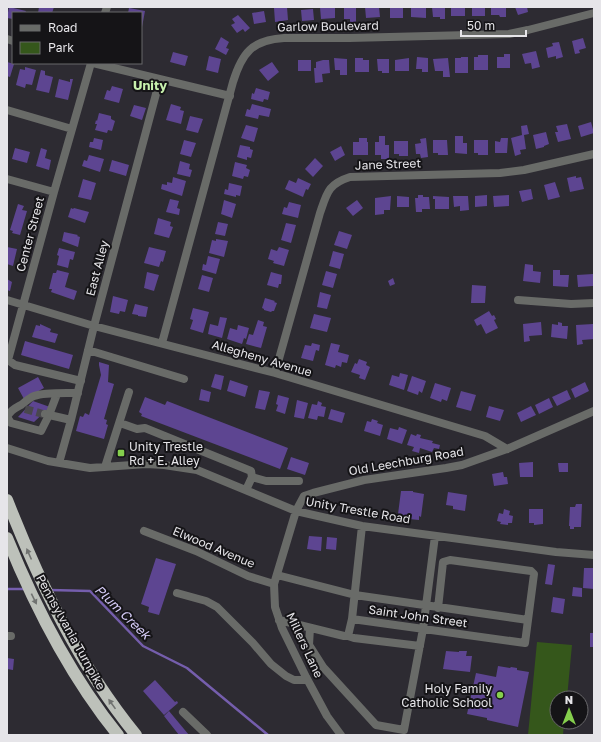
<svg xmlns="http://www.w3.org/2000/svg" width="601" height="742" viewBox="0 0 601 742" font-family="'Golos Text',sans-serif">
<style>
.green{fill:#35571b}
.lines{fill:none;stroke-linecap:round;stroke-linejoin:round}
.stream{stroke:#755ead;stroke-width:2.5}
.building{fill:#5d4591}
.minor-tunnel{stroke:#49474d;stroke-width:8;stroke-dasharray:8 4;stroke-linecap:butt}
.minor{stroke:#696b68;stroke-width:8}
.highway{stroke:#bdc1ba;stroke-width:12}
.oneway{fill:#717371}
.poi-dot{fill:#85cf4d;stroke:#151417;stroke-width:1.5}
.labels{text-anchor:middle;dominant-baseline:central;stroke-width:4;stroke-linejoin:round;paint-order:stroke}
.street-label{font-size:12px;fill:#e6e5e9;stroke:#151417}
.poi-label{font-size:12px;fill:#e6e5e9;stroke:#151417;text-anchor:start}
.neighbourhood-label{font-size:13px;font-weight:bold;fill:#c8f2ae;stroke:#151417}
.water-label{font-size:13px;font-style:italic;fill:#d5cbf7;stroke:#151417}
</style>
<rect width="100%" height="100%" fill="#2d2b32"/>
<!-- green -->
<path class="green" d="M537,642L572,645L567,698H557V722H564L563,735H528Z"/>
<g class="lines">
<!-- stream -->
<path class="stream" d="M7,589H25
M50,590L90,591L143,646L187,668L268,735"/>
</g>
<!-- building -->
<path class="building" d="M9,7L26,11L25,13H13V19L7,18Z
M39,7L46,8L54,7L52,13H38Z
M287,7L288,20L275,22L274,8Z
M320,7H335V18L321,19Z
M365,7H379L380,17L366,18Z
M394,7L403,8V18H390V8Z
M411,7H426V18L411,17Z
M432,7H445V19H440V17H433Z
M451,7H465V16H451Z
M472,7H485V16H472Z
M491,7H506V17H500L499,15H491Z
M515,7H527L528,12L518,15Z
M129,8L145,11L142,27L141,13H128Z
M344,8H356V22H350V19H344Z
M313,9L314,20L302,21L301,10Z
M264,11L266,22L254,24L252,13Z
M238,15L250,28L245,32L243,29L237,33L231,25L235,23L232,19Z
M221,37L229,42L226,48L229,49L226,55L215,49Z
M583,38L586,48L579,50L580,53L575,54L572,41Z
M559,42L563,57L556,59V56L548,58L546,48L553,46L552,43Z
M536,51L540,67L532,69L531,63L525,64L522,54Z
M173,52L188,56L185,66L170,62Z
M504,54H510V68H497V57H504Z
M478,55H488V70H474V57H478Z
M209,56L221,59L218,73L206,70Z
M417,57L428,58V72H422V69H416Z
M461,57H468V73H455V58H461Z
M334,58L347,59V75H340V70H335Z
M355,58H363V60H369V72H355Z
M409,58V71H395V60Z
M448,58L450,77H443V71H435L433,59Z
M377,59H389V73H382V71H378Z
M298,60H311V71H298Z
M323,60H329L330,73L322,74L323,82L315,83L314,68H316V62Z
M7,62L14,64L10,77L7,76Z
M272,62L279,72L268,81L259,70Z
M25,67L36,70L32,85L26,84L25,88L16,85L20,69L25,70Z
M41,70L45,71V75L53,77L49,93L36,90Z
M59,79L70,82V79H73L68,100L55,97Z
M112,86L123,89L119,103L104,99L107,90L110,91Z
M256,88L270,92L268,100L264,99L263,102L251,99L252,93L254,94Z
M171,104L181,107L180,110L184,111L181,124L166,120Z
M252,104L271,109L269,117L259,115L258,119L245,116L247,109L250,110Z
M134,105L146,108L142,120L130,116Z
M99,113L111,116V119L115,121L112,131L108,130L107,133L95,130L97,124H95L96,120L97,121Z
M190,116L203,119L198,133L186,130Z
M591,122L594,133L581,137L578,126Z
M567,124L571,139L558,142L555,132H558L556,126Z
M246,125L258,128L254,142L241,138Z
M527,125L529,134L524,135L526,149L520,150L521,154L515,156L511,138L522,135L521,126Z
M546,132L549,144L544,146V147L536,149L533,135Z
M379,136H385V145H389V159H381V155H375V142H379Z
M455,136H463V143H467V154L455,153Z
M94,138L103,140L101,150L89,147L90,142H93Z
M359,138H367V142H368V155H353V142H359Z
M426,138L428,157L421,158L420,154H416L415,144L421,143L420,139Z
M501,138H508L507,153H495V141L500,142Z
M184,140L196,143L191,157L180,154Z
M433,140H447L448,155H438V153H433Z
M474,140H488V155H478V153H474Z
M394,141H408V156H399V154H394Z
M240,145L250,147V149L253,150L251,158L247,157V160L237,157Z
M341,146L345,155L335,161L330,152Z
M15,148L30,152L27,163L12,159Z
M41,148L47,150L45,158L51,160L49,170L36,166Z
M89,155L104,159L100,172L82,166L84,160L87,161Z
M315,158L323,166L313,177L305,169Z
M112,160L129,165L126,176L109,171Z
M180,161L190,164L189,169L192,170L190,177L177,174Z
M235,162L247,165L246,168L250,170L248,177L244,176L243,179L232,176Z
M576,176V178L581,177L584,189L570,192L567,178Z
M173,177L186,181L182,196L161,189L162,184L167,185V182L172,183Z
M298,178L311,184L308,190L306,189L303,197L285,189L289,180L296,183Z
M83,179L96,183L91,200L78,197Z
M555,182L560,197L548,200L544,185Z
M229,183L242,186L240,196L236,195V197L224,194L225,189L228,190Z
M531,189L533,199L522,202L519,191Z
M418,195H423V197H429L430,209H422V212H416L415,198H418Z
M487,195V206L475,207V196Z
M509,195V206L494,207L493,196Z
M391,196L390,210H384V214L375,215V198Z
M397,196L409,197V207H397Z
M433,196L449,197V209H435V199H433Z
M453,196H468L469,210L460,211V206L454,207Z
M170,199L179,201L177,208L180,209L179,215L166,212Z
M224,200L236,204L232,218L221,214Z
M357,200L363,208L353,216L346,208Z
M289,202L301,205L298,218L282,214L284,207L287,208Z
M18,204L24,206L22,210L27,211L20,235L12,233L13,231L10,230Z
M71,208L73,209L74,208L89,212L85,223L68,217Z
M158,218L171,222L170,226L173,227L169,238L154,234Z
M218,222L228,224L225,236L215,234Z
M286,223L296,225L291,243L281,240Z
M339,231L352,235L347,249L334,245Z
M64,232L78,235L77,236L80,237L78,247L62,241Z
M216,239L228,241L224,257L209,253L212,240L216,241Z
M7,247L17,249L13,266L7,264Z
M149,247L166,251L163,262L161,261L159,267L144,263Z
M279,247L289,250L284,266L273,263L274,261L268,259L271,249L277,251Z
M59,248L75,252L73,260L70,259L68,268L57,265L59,256L57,255Z
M333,251L344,254L340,269L329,266Z
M208,256L220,259L216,274L202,270L203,264L206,265Z
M525,264L533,265V271L541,272L540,283L523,281Z
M57,270L69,273L65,287L77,291L74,300L51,292L52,289H49L53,273H56Z
M553,270H560V275H569L568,287L553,286Z
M326,271L337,274L333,288L322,285Z
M147,272L159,275L154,291L144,288Z
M271,272L282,275L281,284H279L278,288L267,285Z
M593,274V286L578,287L577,275Z
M202,275L213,278L209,292L198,289Z
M393,278L395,284L390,286L388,281Z
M7,279L12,282L10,291L7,290Z
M472,285L486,286L485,303H471Z
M320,292L331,295L327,309L317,307Z
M113,296L128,300L125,312L120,311L119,314L110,312Z
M265,298L275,301L274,302L277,303L274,311H272L271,312L264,310V309L262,308Z
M135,304L148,307L146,317L138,316V315L132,314Z
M193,308L209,312L203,333L190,329L193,320L190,319Z
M489,311L492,316L494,315L496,319L494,320L498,328L486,334L481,324L477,326L474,320Z
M314,314L331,318L327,332L310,328Z
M220,317L227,318L222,338L208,334L210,324L218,326Z
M258,320L264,322L263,326L267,327L261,348L246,344L249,334L253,335Z
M541,322L542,335L529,336L530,341L524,342L523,324Z
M558,322L562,323V326H568L567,339L551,337L552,324L558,325Z
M40,324L51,329L50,332L58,334L55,343L32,337L36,325L40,326Z
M593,324L594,339L582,340L583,344L577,345L576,325Z
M238,325L249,328L246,339L244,338L242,344L227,339L230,328L237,330Z
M25,341L73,355L69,369L21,355Z
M312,343L320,345L319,351L316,350L313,361L301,358L305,345L311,346Z
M331,343L340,345L338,352L349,355L347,363L342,362L341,367L336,365L335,368L325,365Z
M359,359L367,362L366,365L370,367L365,380L359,378L360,375L351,372L355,363L357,364Z
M99,362L109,365L108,382L114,384L104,419L107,420L106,424L108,425L104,439L76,431L80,416L83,417L85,413L89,415L101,375L99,365Z
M400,373L408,375L404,390L389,385L392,375L399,377Z
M215,374L224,376L221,390L211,387Z
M412,376L426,381L422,393L419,391L418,395L407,391Z
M38,377L44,388L24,399L18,388Z
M230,380L248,386L245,397L227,391Z
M585,382L589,391L575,398L571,389Z
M435,383L451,388L447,401L442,399L441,402L430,398Z
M201,389L211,392L209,402L199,400Z
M259,390L270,392L265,410L255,408Z
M567,390L571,399L557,406L552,397Z
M461,391L476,395L471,411L456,407Z
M278,395L289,398L285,414L276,411L278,405L276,404Z
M145,397L165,405L167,401L288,448L280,469L141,416L142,414L139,412Z
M549,398L553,407L539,414L535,405Z
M297,400L308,403L304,419L294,417Z
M33,401L50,407L34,422L18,417Z
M318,401L322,403L321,406L326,407L324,417L318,416L317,420L308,418L312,404L317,405Z
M489,406L504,410L500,421L486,417Z
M531,406L536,415L521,422L517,413Z
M331,409L345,413L342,423L328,419Z
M372,419L378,421L377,423L383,425L380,436L364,431L367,421L371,422Z
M399,427L407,430L402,444L387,439L390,428L398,430Z
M411,434L416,436L417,434L421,435L420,438L433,441L432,443L440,445L439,449L434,448L432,452L420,448L419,453L412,451L414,447L407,445Z
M291,457L309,463L305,475L287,469Z
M533,462V477H520L519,463Z
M558,463H568V472H559Z
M503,472L504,477H507L508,484L494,486L492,474Z
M401,491H413V492L424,494L421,517L419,516V520L399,518L400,514H398Z
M448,492L467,495L465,511L453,509V506L446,505Z
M576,504H582L581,527H574V529H570V526H569L570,507H575Z
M504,509L510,511L509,515L513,516L512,523H508V525L500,524L501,522L497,521L499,513L503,514Z
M529,509H543V524L534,525V523H529Z
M309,536L322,537L321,551L307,549Z
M327,537L337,538L336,550L326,549Z
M156,558L176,564L159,615L148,612L149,607L141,604Z
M548,564L555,565L552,585L545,584Z
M584,568H594V589L583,588Z
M573,587L582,588V597L572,596Z
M553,597L565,599L563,614L551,612Z
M590,633H594V647H590Z
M446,651L459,652V651H467L466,656H472L470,672L443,669Z
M7,658L14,659L13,670L7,669Z
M498,666L510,668L511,667L517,668V670L529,672L518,727L487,720V718L467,714L476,673L496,677Z
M155,680L175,702L177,701L178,703L164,715L143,691Z
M169,711L189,735H179L164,716Z"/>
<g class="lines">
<!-- minor-tunnel -->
<path class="minor-tunnel" d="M25,409L43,414"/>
<!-- minor -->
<path class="minor" d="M105,13L107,7
M7,39L13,41
M93,63L230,96
M7,110L72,129
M7,179L54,192
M7,300L94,326L275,373L485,436L507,449
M518,300L571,304L594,303
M162,343L233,82C242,53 252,40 284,38H349L509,34L528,30L594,13
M88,350L184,379
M275,373L320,213C327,193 328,184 350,177L500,173L524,170L594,154
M81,381L15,365L8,360L54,192L91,63
M57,394L49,415L41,431L11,423L7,417C11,410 14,409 21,405C25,402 29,398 34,396C45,392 66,393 78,393
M45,414L71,420
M120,423L137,429L145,428L251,471L252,477L246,490
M7,448L48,461L90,468L146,464L164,465L197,470L296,511L362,526L556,552L594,555
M59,463L71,420L94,326L160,79
M105,467L129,392
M252,477L266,481H299
M144,531L196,551L248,576L274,584
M277,575L355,595L528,620L525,643L352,619L362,526
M177,593L206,601L217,607L253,643L271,664L286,676L294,680H307
M438,608L443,562L450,560L531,571L534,574L528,620
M279,620L344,636H348L354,638L420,646
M310,628L309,645L323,667L376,725L404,730L423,629L435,536
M7,636H11
M348,636L352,619
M183,712L207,735
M341,735L327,716L306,677L282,628L275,607L274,584L296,511L304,496L313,493L364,480L446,468L462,465L507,449L594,411"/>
<!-- highway -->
<path class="highway" d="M7,500C40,584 79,665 136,735
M7,538C35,607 71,677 118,735"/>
</g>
<!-- one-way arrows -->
<defs><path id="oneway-solid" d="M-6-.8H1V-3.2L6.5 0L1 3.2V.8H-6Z"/></defs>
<g class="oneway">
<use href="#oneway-solid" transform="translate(29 554) rotate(-114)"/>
<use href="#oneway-solid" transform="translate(34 599) rotate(64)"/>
<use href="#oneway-solid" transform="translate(112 704) rotate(-125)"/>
</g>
<!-- markers -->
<g class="poi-dot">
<rect x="117" y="449" width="8" height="8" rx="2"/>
<circle cx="500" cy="695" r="4"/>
</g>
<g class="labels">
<!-- street labels -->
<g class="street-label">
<text transform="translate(328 26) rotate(-1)">Garlow Boulevard</text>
<text transform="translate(388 164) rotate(-2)">Jane Street</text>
<text transform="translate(30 234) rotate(-75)">Center Street</text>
<text transform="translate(97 268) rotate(-75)">East Alley</text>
<text transform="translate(262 358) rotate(16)">Allegheny Avenue</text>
<text transform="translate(406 461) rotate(-10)">Old Leechburg Road</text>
<text transform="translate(358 510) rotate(10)">Unity Trestle Road</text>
<text transform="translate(214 547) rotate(23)">Elwood Avenue</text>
<text transform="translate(418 616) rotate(8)">Saint John Street</text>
<text transform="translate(71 632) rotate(61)">Pennsylvania Turnpike</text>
<text transform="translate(305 645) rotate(65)">Millers Lane</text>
</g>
<!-- poi labels -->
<g class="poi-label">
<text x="129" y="446">Unity Trestle<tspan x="129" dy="14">Rd + E. Alley</tspan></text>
<text x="492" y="688" text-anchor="end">Holy Family<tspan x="492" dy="14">Catholic School</tspan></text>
</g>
<!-- neighbourhood labels -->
<g class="neighbourhood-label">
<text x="150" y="85">Unity</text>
</g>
<!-- water labels -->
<g class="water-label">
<text transform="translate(123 612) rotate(44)">Plum Creek</text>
</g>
</g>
<!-- border -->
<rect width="601" height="742" fill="none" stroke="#e6e5e9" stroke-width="16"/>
<!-- legend -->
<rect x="12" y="12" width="130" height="52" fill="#151417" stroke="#69686b"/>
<rect x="20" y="25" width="20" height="6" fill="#696b68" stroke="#69686b"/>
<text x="48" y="32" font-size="12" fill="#e6e5e9">Road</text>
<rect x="20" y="42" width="20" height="12" fill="#35571b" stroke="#69686b"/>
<text x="48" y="52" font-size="12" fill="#e6e5e9">Park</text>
<!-- north arrow -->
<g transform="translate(569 710)"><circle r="19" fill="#151417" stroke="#69686b"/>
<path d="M0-3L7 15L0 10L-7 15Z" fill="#85cf4d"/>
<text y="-6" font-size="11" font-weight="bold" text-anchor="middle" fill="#e6e5e9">N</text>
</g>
<!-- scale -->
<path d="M461 30v6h65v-6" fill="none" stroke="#e6e5e9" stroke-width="2"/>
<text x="467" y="30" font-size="12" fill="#e6e5e9" stroke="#151417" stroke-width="3" paint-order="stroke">50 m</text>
</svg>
